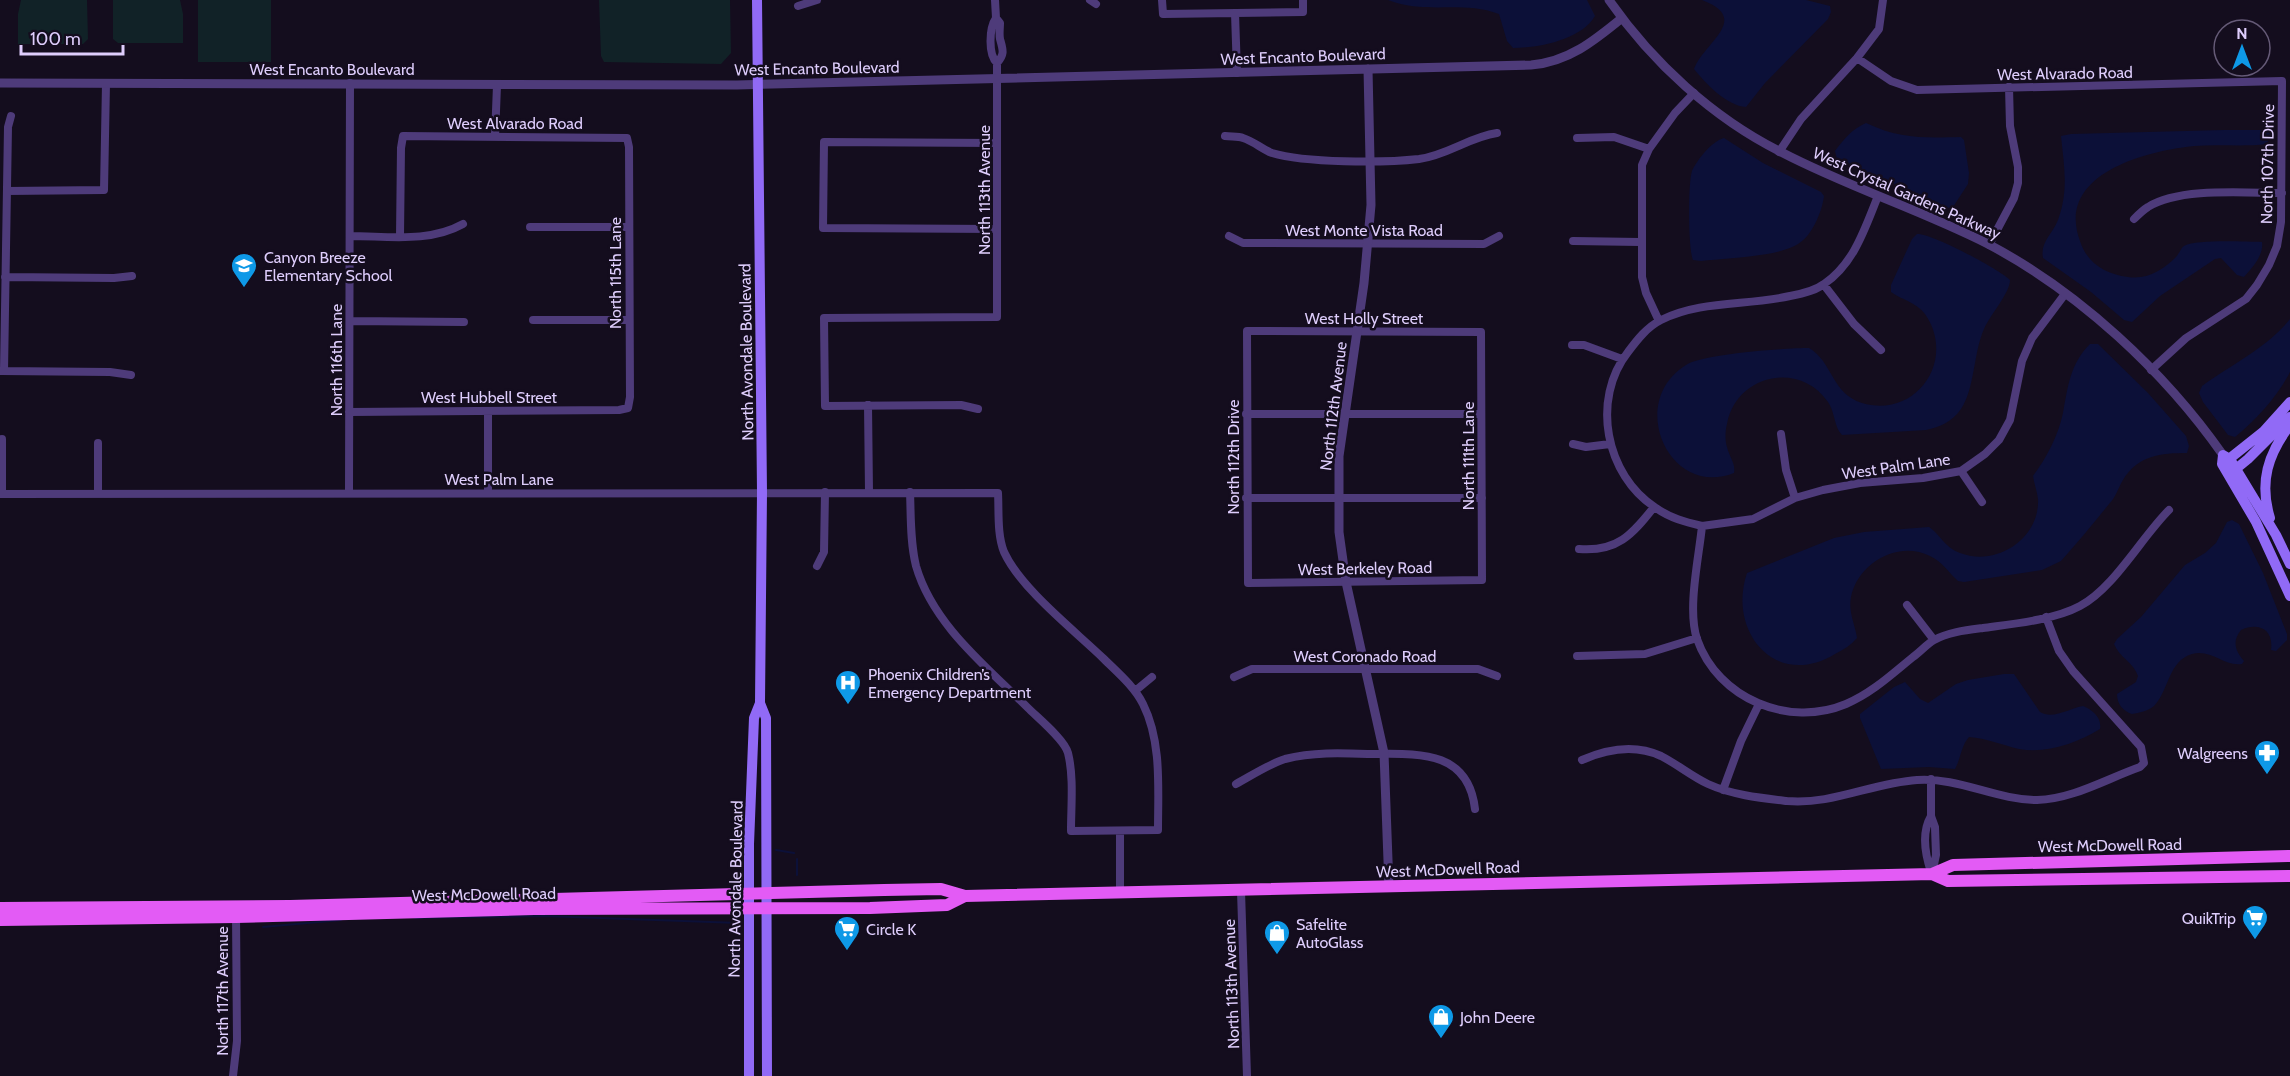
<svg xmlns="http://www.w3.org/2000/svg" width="2290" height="1076" viewBox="0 0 2290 1076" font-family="Cabin,sans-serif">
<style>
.green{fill:#112227}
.water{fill:#0c1038}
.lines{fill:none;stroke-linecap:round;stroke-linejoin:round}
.stream{stroke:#0c1038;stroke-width:2}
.minor{stroke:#4e3b7a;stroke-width:8}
.tertiary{stroke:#4e3b7a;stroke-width:9}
.secondary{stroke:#916af6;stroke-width:10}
.primary{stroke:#e35bf5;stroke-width:12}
.labels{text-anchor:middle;stroke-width:5;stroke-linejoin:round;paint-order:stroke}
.street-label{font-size:16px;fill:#decdfc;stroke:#140d1e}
.poi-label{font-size:16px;fill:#decdfc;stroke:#140d1e;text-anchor:start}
</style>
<rect width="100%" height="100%" fill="#140d1e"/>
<!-- green -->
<path class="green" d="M 21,0 L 87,0 L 88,39 L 83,44 L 18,44 L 18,14 Z
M 113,0 L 180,0 L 183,14 L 183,43 L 118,43 L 113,39 Z
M 198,0 L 271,0 L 271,62 L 198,62 Z
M 599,0 L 730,0 L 731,53 L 721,64 L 604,62 L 601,56 Z"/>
<!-- water -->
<path class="water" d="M 1388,0 L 1587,0 L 1595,16 C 1581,40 1538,48 1513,48 L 1507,41 L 1499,14 C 1460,0 1427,15 1388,0 Z
M 1702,0 L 1806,0 L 1830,6 L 1831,12 L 1828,19 L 1765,83 L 1746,107 C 1727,106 1705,83 1694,69 C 1704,42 1752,19 1702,0 Z
M 1866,123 C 1900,139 1924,138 1961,137 L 1964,140 L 1969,173 L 1968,184 L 1953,207 L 1949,208 L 1837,159 L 1835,151 C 1844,139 1852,129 1866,123 Z
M 2224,130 L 2262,130 L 2271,133 L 2267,144 C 2243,147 2219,144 2194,146 C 2146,151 2055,174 2080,241 C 2087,263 2105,274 2128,277 C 2147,280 2163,270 2176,257 C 2179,254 2181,248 2184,246 C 2197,239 2246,242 2262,242 C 2264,255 2252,268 2244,277 L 2237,275 L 2221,258 L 2215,259 L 2160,296 L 2132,322 L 2124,320 L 2091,292 L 2043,258 C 2040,242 2052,235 2058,220 C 2069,190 2064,166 2061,136 L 2071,134 Z
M 1724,138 L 1763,163 L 1821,192 L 1824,196 C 1822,212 1812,236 1798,244 C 1778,257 1726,258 1701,261 L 1693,260 C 1688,249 1688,182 1692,171 C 1697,160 1712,141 1724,138 Z
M 1917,234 C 1931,233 1999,269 2010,280 C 2010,293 1990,315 1984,329 C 1973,354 1975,388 1961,409 C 1952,422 1940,427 1926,430 L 1842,435 C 1834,427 1835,412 1828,402 C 1799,360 1736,375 1727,424 C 1725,431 1725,441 1727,447 C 1729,456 1736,464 1734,473 C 1669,499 1626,402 1686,365 C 1702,354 1786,348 1809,348 C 1833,362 1831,393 1862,403 C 1916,419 1957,360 1925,314 C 1916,302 1902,300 1891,292 L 1891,285 L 1912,239 Z
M 2290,319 L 2290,372 C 2277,397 2257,419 2235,437 L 2228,435 L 2203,402 L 2199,393 L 2202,386 C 2232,364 2267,348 2290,319 Z
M 2090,344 L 2098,344 L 2148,393 L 2186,436 L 2189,446 L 2187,453 C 2161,453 2138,455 2123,480 C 2118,488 2116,497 2109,504 C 2093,524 2077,543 2061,561 L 2042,570 L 1964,582 L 1958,581 C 1948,572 1943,562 1930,556 C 1898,540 1858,563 1851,597 C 1848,612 1855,624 1857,638 C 1851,645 1843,650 1835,654 C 1776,690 1727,632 1747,573 L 1834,538 L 1864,532 L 1929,527 C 1940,534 1944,547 1960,553 C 1996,567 2040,539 2038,499 C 2037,491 2034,483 2033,476 C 2047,457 2058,436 2063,413 C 2068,386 2070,364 2090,344 Z
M 2232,520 L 2239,524 L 2263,573 L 2287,634 L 2287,640 L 2276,651 L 2271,650 C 2274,629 2258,622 2241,630 C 2232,641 2235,651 2244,661 L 2242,664 C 2224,667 2212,649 2192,654 C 2168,661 2169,691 2154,706 C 2148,711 2139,713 2132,714 C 2123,711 2117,704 2117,694 L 2136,682 L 2138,676 C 2134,663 2119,657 2114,644 L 2117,639 L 2141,617 L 2185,565 L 2205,553 L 2216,543 L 2227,522 Z
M 2004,674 L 2014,674 L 2040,712 C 2053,720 2070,708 2083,706 C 2093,710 2102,718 2100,729 C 2077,743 2047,754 2019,749 C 2002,745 1986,738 1969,737 C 1961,746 1961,758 1955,769 L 1929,767 L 1881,769 L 1860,718 L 1860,714 L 1894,687 L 1905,682 L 1920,699 L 1928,703 L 1956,684 L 1968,680 Z"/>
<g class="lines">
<!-- stream -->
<path class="stream" d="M 776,850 L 794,853
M 797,859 L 797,875
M 415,918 L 544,916 L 739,923
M 263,927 L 341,920"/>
<!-- minor -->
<path class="minor" d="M 995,0 L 996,18
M 1090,0 L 1096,4
M 1162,0 L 1163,14 L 1303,12 L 1303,0
M 798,6 L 817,0
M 1235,13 L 1237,73
M 996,18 L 1000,23 C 1000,28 999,34 1000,39 C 1003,50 1005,54 997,63 C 988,55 989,28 996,18 Z
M 1857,58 L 1891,81 L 1917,90 L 2282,81 L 2281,222 L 2277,246 L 2269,265 L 2257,285 L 2246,299 L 2186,338 L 2151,370
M 1225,136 C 1231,137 1238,136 1243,138 C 1253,141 1262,149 1272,153 C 1305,163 1383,163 1419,159 C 1448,155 1469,137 1497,133
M 495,137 L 497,85
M 1577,138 L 1614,137 L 1649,149
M 1779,152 L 1801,119 L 1857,58 L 1879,29 L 1883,0
M 7,191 L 104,190 L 106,83
M 1878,196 C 1865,228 1854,264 1824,284 C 1815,291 1801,294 1790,296 C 1747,306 1701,300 1661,320 C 1647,327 1637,340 1628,352 C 1591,399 1605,475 1656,508 C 1670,518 1685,522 1702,526 C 1699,557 1687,609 1697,639 C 1718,699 1789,728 1846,704 C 1872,693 1892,674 1913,657 C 1920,652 1927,644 1934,640 C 1948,632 1967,630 1983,628 C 2012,624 2054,620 2080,606 C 2114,588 2141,538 2169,510
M 2134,219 C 2138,215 2143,210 2148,207 C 2179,187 2246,193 2282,193
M 530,227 L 629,227
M 997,229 L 823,228 L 824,142 L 997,143
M 350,236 C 388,236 429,243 463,224
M 1229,236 L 1243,243 L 1484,244 L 1499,236
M 1573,241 L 1640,242
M 1989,245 L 2014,198 L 2018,183 L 2018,167 L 2010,126 L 2009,87
M 5,277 L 114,278 L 132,276
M 1824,285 L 1854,324 L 1881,350
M 533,320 L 629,320
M 350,321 L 464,322
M 1659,321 L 1646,293 L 1642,277 L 1642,165 L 1649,149 L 1675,113 L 1694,93
M 1247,331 L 1481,332 L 1482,580 L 1248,583 Z
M 1572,345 L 1584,345 L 1622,359
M 1,371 L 110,372 L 131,375
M 4,371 L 8,127 L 11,116
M 868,405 L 869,492
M 978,409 L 961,405 L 825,406 L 824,318 L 997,317 L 997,63
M 488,411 L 488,492
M 349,412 L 619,410 L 628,408 L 630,397 L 629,147 L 627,138 L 403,136 L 401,148 L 400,236
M 1246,414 L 1481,414
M 1781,434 L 1786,470 L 1795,498
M 2,439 L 2,494
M 98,443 L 98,492
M 1573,444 L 1586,447 L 1610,444
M 1961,471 L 1982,502
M 349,493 L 350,83
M 0,494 L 998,493 C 999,511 997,535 1004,552 C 1021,589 1074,630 1104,659 C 1117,672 1134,686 1143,704 C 1162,742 1158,789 1158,830 L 1071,831 C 1071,806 1074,777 1068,753 C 1065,740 1038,718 1028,708 C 987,667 933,625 916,566 C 910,542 911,516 910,492
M 1246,498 L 1482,498
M 1702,526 L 1753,519 L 1795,498 L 1823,490 L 1860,483 L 1923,478 L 1961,471 L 1985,454 L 1999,440 L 2010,420 L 2022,361 L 2032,338 L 2065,294
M 1579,549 C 1617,552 1632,535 1654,507
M 817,566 L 824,552 L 825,492
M 1907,605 L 1934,640
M 1577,656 L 1645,654 L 1697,638
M 1234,677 L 1252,669 L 1478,669 L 1497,676
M 1135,691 L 1152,677
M 1582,760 C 1607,749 1635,744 1661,756 C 1677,764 1691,776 1708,784 C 1732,795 1761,798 1787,801 C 1832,805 1872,783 1917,780 C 1959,777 1996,800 2037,800 C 2073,799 2106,779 2140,767 L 2144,763 L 2141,747 L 2073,671 L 2059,651 L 2046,617
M 1931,779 L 1931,816 L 1935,827 L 1936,855 L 1932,874
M 1236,784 C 1251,776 1269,764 1285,759 C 1313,752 1340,753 1368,754 C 1415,754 1468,748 1475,809
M 1723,790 L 1741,741 L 1759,704
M 1931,816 C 1921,833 1925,854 1931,872
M 1120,831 L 1120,893
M 1241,891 L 1247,1076
M 233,1076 L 237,1041 L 236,914"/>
<!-- tertiary -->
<path class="tertiary" d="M 1609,0 C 1652,62 1713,118 1781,152 C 1848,187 1921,210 1988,244 C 2079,292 2164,371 2223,455
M 1368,69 L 1371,205 L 1364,283 L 1339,456 L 1339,532 L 1346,582 L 1384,753 L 1389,887
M 0,83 L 737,85 L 1531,65 C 1568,62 1594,41 1622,18"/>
<!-- secondary -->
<path class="secondary" d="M 757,0 L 762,492 L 760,703 L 766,718 L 767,1076
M 2224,463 L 2263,432 L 2290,402
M 2231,473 L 2248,459 L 2290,417
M 2270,518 C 2259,482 2268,454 2290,425
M 2290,564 L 2276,535 L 2230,459 L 2223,455 L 2222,464 L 2256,522 L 2290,596
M 749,1076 L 749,844 L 754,718 L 760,703"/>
<!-- primary -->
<path class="primary" d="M 1932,874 L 1948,881 L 2290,876
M 0,908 L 290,906 L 884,890 L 941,889 L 965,896 L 1932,874 L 1953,865 L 2290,856
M 0,920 L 236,917 L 534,909 L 870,908 L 947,905 L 965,896"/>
</g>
<!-- icons -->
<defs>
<symbol id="school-pin" viewBox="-11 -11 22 30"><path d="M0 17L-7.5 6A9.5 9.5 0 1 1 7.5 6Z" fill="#0e99e7" stroke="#140d1e"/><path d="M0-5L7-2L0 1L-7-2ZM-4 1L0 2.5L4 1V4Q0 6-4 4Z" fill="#fff"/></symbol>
<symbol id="hospital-pin" viewBox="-11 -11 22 30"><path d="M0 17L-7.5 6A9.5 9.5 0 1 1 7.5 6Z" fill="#0e99e7" stroke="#140d1e"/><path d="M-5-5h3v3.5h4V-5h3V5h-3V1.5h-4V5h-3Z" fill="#fff"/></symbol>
<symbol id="pharmacy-pin" viewBox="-11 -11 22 30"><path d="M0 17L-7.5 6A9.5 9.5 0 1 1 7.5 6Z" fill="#0e99e7" stroke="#140d1e"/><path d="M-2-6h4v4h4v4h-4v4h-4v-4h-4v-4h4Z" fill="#fff"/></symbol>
<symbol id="supermarket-pin" viewBox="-11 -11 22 30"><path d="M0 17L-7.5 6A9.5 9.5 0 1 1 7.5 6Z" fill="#0e99e7" stroke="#140d1e"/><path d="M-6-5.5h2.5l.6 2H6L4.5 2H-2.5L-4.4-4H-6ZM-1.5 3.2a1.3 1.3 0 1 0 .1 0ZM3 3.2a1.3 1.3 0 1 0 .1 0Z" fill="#fff"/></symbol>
<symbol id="shop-pin" viewBox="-11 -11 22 30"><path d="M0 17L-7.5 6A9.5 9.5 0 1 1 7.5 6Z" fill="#0e99e7" stroke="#140d1e"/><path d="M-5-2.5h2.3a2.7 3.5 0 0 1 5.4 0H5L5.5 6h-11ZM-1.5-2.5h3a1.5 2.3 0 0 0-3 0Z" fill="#fff"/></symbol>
</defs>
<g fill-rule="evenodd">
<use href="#school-pin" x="229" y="251" width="30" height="40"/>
<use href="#hospital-pin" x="833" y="668" width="30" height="40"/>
<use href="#pharmacy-pin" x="2252" y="738" width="30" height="40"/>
<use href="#supermarket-pin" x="2240" y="903" width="30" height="40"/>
<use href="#supermarket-pin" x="832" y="914" width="30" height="40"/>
<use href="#shop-pin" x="1262" y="918" width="30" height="40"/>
<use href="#shop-pin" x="1426" y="1002" width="30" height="40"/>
</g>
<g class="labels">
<!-- street labels -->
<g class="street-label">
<text transform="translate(1303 56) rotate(-2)" y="6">West Encanto Boulevard</text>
<text transform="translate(817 68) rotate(-1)" y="6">West Encanto Boulevard</text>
<text x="332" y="75">West Encanto Boulevard</text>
<text transform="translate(2065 73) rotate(-1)" y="6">West Alvarado Road</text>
<text x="515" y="129">West Alvarado Road</text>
<text transform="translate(2267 164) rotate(-89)" y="6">North 107th Drive</text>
<text transform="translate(984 190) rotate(-90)" y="6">North 113th Avenue</text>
<text transform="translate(1907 193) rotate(24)" y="6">West Crystal Gardens Parkway</text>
<text x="1364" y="236">West Monte Vista Road</text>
<text transform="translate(615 273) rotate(-90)" y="6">North 115th Lane</text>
<text x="1364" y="324">West Holly Street</text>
<text transform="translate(746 352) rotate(-91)" y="6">North Avondale Boulevard</text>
<text transform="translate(336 360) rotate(-90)" y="6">North 116th Lane</text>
<text x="489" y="403">West Hubbell Street</text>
<text transform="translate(1333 406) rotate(-83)" y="6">North 112th Avenue</text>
<text transform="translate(1468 456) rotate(-90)" y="6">North 111th Lane</text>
<text transform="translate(1233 457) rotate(-90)" y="6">North 112th Drive</text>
<text transform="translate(1896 466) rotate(-8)" y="6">West Palm Lane</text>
<text x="499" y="485">West Palm Lane</text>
<text transform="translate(1365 568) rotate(-1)" y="6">West Berkeley Road</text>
<text x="1365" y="662">West Coronado Road</text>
<text transform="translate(2110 845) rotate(-1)" y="6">West McDowell Road</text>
<text transform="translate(1448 869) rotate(-2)" y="6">West McDowell Road</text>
<text transform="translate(735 889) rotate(-89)" y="6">North Avondale Boulevard</text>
<text transform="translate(484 894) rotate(-1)" y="6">West McDowell Road</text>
<text transform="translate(1231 984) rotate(-92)" y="6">North 113th Avenue</text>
<text transform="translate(222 991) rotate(-90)" y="6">North 117th Avenue</text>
</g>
<!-- poi labels -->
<g class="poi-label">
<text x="264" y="263">Canyon Breeze<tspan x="264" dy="18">Elementary School</tspan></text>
<text x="868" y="680">Phoenix Children’s<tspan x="868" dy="18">Emergency Department</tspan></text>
<text x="2248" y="759" text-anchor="end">Walgreens</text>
<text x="2236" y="924" text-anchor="end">QuikTrip</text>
<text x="1296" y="930">Safelite<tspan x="1296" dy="18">AutoGlass</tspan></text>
<text x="866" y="935">Circle K</text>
<text x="1460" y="1023">John Deere</text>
</g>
</g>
<!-- north arrow -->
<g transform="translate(2242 48)"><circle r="28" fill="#140d1e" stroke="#655a77" stroke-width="1.5"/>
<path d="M0-4.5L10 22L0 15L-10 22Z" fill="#0e99e7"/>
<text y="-9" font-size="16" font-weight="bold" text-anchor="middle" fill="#decdfc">N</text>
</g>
<!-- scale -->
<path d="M21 45v9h102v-9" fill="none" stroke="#decdfc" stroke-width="3"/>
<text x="30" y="45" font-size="18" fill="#decdfc" stroke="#140d1e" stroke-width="4.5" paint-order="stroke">100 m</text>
</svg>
